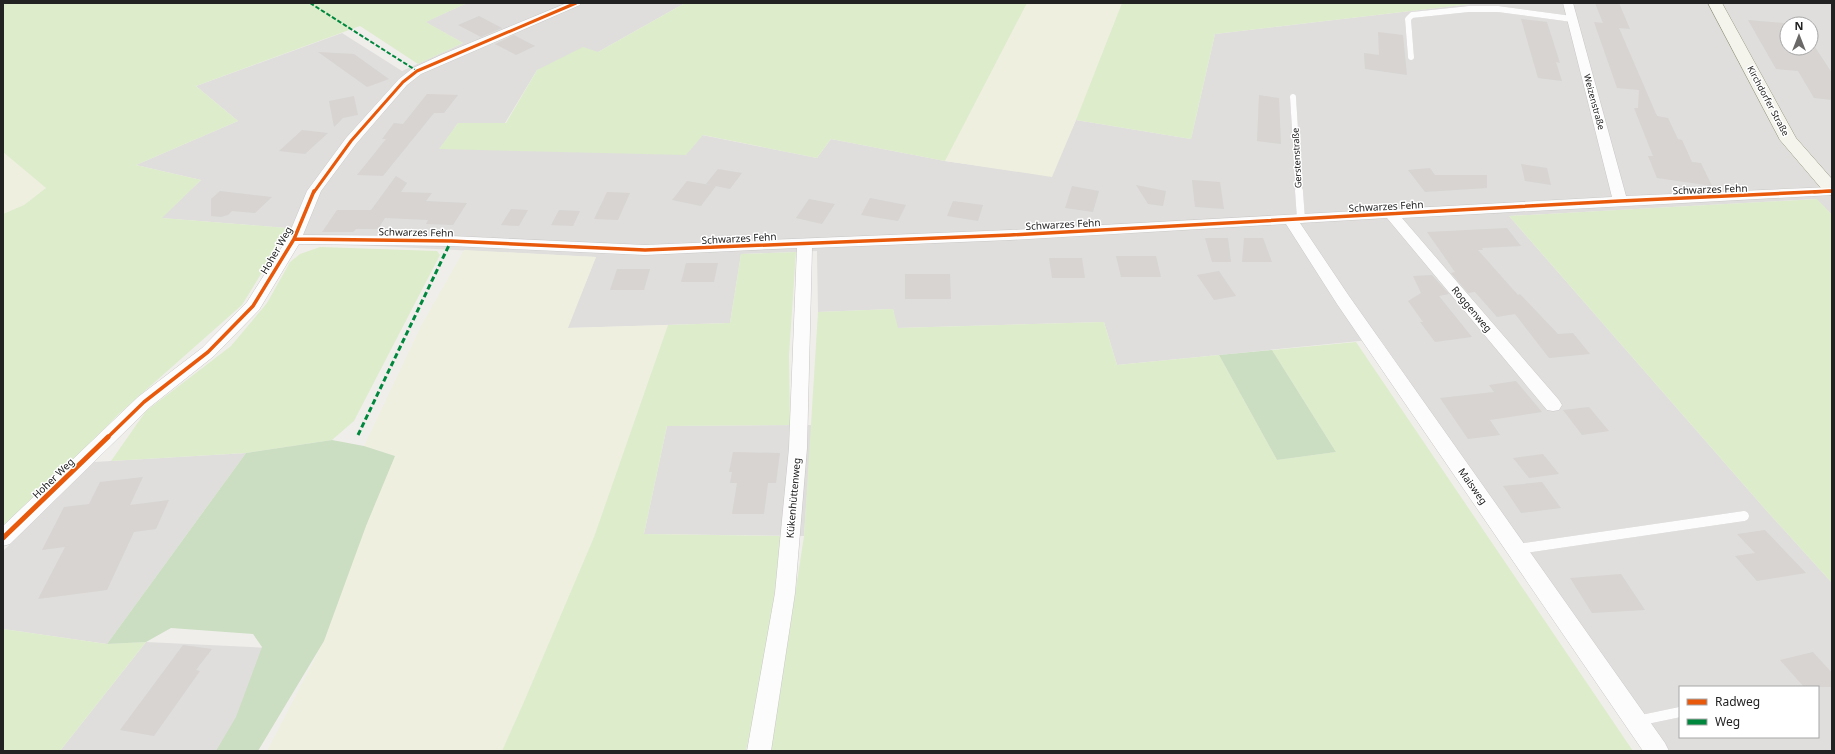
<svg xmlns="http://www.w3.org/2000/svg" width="1835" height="754" viewBox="0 0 1835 754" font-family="'Noto Sans',sans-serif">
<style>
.residential{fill:#dfdedc;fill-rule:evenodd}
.farmland{fill:#efefdf}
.grass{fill:#ddeccb}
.forest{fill:#cbdec1}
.building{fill:#d7d4d2}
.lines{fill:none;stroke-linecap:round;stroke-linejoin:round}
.lane-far2-casing{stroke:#c9c8c7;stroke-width:6}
.lane-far1-casing{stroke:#c9c8c7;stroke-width:8}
.lane-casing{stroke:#c9c8c7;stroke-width:10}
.street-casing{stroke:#c9c8c7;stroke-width:1}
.secondary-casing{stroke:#999a82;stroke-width:1}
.lane-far2{stroke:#fdfcfc;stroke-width:6}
.lane-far1{stroke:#fdfcfc;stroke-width:8}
.lane{stroke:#fdfcfc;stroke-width:10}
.street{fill:#fdfcfc;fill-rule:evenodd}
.secondary{fill:#f4f4ed;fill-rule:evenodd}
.quiet-far1{stroke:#00873e;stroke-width:2;stroke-dasharray:4.5 2;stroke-linecap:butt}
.quiet{stroke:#00873e;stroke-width:3;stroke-dasharray:5.5 3;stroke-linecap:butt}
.cycleway-far2-casing{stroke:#fff;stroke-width:5}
.cycleway-far1-casing{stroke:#fff;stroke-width:6}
.cycleway-casing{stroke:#fff;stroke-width:8}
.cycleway-far2{stroke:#e8590c;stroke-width:3}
.cycleway-far1{stroke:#e8590c;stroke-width:3.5}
.cycleway{stroke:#e8590c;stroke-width:5}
.labels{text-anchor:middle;stroke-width:3;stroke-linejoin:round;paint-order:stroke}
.far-street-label{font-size:9px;fill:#222;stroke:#fff}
.street-label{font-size:10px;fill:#222;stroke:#fff}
</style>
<rect width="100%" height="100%" fill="#f0eeeb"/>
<!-- residential -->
<path class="residential" d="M 467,3 L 685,3 L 598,52 L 537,70 L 505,123 L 458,123 L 440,149 L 702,135 L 817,158 L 831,139 L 945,161 L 1051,176 L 1076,120 L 1191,139 L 1215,34 L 1479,3 L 1832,3 L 1832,215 L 1816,199 L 1509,216 L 1765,509 L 1832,583 L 1832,751 L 1667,751 L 1380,339 L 1117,365 L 1104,322 L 897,328 L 893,309 L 818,312 L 817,251 L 741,254 L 730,323 L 567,328 L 596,257 L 278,241 L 287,228 L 161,218 L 201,180 L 136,165 L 238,121 L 196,86 L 342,33 L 402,71 L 463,43 L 425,22 ZM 1787,24 L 1811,24 L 1811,48 L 1787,48 ZM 1680,687 L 1818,687 L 1818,737 L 1680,737 Z
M 812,425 L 804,536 L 644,534 L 667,426 Z
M 246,453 L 107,644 L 3,629 L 3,551 L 94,462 Z
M 146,642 L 292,649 L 233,751 L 60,751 Z"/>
<!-- farmland -->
<path class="farmland" d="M 1027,3 L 1122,3 L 1076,120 L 1052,177 L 945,161 Z
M 3,152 L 46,188 L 24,205 L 3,214 Z
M 464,250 L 596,257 L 568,328 L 668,325 L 594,537 L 523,704 L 502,751 L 267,751 L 324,641 L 366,526 L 395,456 L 364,446 L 421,326 Z"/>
<!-- grass -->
<path class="grass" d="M 3,3 L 467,3 L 426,22 L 463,43 L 418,64 L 360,26 L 196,86 L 238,121 L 136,165 L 201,180 L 162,218 L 287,228 L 278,241 L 272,256 L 242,305 L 121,412 L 3,529 L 3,214 L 24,205 L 46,188 L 3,152 Z
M 685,3 L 1027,3 L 945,161 L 831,139 L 817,158 L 703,135 L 686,155 L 439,149 L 458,123 L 506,123 L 537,70 L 583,47 L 598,52 Z
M 1122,3 L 1479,3 L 1215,34 L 1191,139 L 1076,120 Z
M 1817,199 L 1832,215 L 1832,583 L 1765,509 L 1509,216 Z
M 320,247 L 437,251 L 440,255 L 354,421 L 332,440 L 246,453 L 111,461 L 146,411 L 231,346 L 267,303 L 290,262 L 300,254 Z
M 796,252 L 789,355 L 790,425 L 667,426 L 644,534 L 781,536 L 770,638 L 746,751 L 502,751 L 523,704 L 594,537 L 668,325 L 730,323 L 741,254 Z
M 893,309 L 898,328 L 1104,322 L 1117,365 L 1219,355 L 1277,460 L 1336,452 L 1272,350 L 1356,342 L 1633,751 L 771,751 L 804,536 L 818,312 Z
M 3,629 L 107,644 L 146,642 L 60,751 L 3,751 Z"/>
<!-- forest -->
<path class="forest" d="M 1272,350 L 1336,452 L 1277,460 L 1219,355 Z
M 332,440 L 364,446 L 395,456 L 366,526 L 324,641 L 258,751 L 216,751 L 236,717 L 262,647 L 253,634 L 171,628 L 146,642 L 107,644 L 246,453 Z"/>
<!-- building -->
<path class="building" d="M 1595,3 L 1619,3 L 1630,29 L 1619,28 L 1657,116 L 1668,118 L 1678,139 L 1682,140 L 1692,162 L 1701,163 L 1712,186 L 1657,178 L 1648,156 L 1653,156 L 1634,108 L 1638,108 L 1639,90 L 1617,88 L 1594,22 L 1603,23 Z
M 479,16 L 502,28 L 481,37 L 458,25 Z
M 1521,19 L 1547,22 L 1560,63 L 1556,62 L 1562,81 L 1538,78 Z
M 1748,20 L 1794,24 L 1787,24 L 1787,48 L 1811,48 L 1811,41 L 1832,73 L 1832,100 L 1814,98 L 1798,71 L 1776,69 Z
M 1378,32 L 1403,35 L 1407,75 L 1365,69 L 1364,53 L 1379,55 Z
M 514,35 L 535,46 L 516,55 L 495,44 Z
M 318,52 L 354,54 L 389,79 L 367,87 Z
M 427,94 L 458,95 L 444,113 L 434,113 L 383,176 L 357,175 L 386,139 L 382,139 L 394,123 L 403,124 Z
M 1259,95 L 1279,98 L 1281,144 L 1257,141 Z
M 354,96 L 358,115 L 343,118 L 334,127 L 329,101 Z
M 302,130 L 328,133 L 305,154 L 279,151 Z
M 1521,164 L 1547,168 L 1551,185 L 1525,181 Z
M 1430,168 L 1435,175 L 1487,175 L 1487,188 L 1425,192 L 1408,170 Z
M 718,169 L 742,173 L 730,189 L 706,184 Z
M 396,176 L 407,183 L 401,192 L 432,193 L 426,201 L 467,203 L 453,225 L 426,224 L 428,220 L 385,218 L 378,229 L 356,229 L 353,232 L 322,232 L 337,210 L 371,210 Z
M 1192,180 L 1220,182 L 1224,209 L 1195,207 Z
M 687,181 L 716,186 L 701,206 L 672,200 Z
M 1136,185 L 1166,191 L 1163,206 L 1148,204 Z
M 1072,186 L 1099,191 L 1093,212 L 1065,208 Z
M 220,191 L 272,197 L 255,213 L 232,211 L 228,215 L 221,217 L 211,216 L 211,199 Z
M 607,192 L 630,193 L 618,220 L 594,219 Z
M 870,198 L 906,205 L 898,221 L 861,215 Z
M 809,199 L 835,204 L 822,224 L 796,218 Z
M 953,201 L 983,205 L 978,221 L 947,216 Z
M 511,209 L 528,210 L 519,226 L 501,225 Z
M 559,210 L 580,211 L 573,226 L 551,225 Z
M 1507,228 L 1521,246 L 1482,248 L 1483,250 L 1478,250 L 1518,295 L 1520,294 L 1558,334 L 1573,333 L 1590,354 L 1549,358 L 1515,314 L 1497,317 L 1475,292 L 1468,293 L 1451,273 L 1455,272 L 1427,232 Z
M 1205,238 L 1228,238 L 1231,262 L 1212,262 Z
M 1244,238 L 1263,238 L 1272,262 L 1242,262 Z
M 1116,256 L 1156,256 L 1161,277 L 1121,277 Z
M 1049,258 L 1082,258 L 1085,278 L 1052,278 Z
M 686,263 L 718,263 L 714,282 L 681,282 Z
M 617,269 L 650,269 L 644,290 L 610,290 Z
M 1219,271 L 1236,296 L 1214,300 L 1197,275 Z
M 905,274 L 950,274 L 951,299 L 905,299 Z
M 1432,275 L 1449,294 L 1439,296 L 1472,337 L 1435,342 L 1420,322 L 1423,322 L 1408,301 L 1421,293 L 1413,276 Z
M 1516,381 L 1542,412 L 1490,420 L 1500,435 L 1468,439 L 1440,398 L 1494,392 L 1489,385 Z
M 1589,407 L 1609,431 L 1582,435 L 1563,410 Z
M 733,452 L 780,453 L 776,483 L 768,483 L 764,514 L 732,514 L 737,483 L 730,483 L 732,472 L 729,472 Z
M 1543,454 L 1559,474 L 1529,478 L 1513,458 Z
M 143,477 L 130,505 L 169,500 L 156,529 L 134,532 L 107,590 L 38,599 L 65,547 L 42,550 L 64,507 L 89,504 L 100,482 Z
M 1542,482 L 1561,508 L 1521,513 L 1503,486 Z
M 1765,530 L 1806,573 L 1757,581 L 1735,556 L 1755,553 L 1737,534 Z
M 1621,574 L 1645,610 L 1592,613 L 1570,578 Z
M 183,645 L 212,649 L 196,670 L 200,671 L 154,736 L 120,730 Z
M 1813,652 L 1832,673 L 1832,687 L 1804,687 L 1780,660 Z"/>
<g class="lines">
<defs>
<path id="lane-far2" d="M 1411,57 L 1408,19 L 1412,15 L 1469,9 L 1498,9 L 1572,19
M 1293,97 L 1299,192"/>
<path id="lane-far1" d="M 1299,191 L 1301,219"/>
<path id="lane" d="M 1518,549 L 1744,516
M 1637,721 L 1680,712"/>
<path id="street" d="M 567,3 L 581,3 L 580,5 L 421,74 L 407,85 L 356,144 L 321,191 L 303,235 L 451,236 L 645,245 L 1010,230 L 1612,197 L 1563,3 L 1573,3 L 1626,196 L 1832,187 L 1832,195 L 1402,218 L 1559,400 L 1562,405 L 1559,410 L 1553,411 L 1547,410 L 1387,218 L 1300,223 L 1349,296 L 1665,743 L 1669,751 L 1643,751 L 1337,304 L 1286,224 L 1010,240 L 812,248 L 807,448 L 795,593 L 771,751 L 747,751 L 775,593 L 789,448 L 797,248 L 645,255 L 451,246 L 299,244 L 259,310 L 214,356 L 150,407 L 10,544 L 3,546 L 3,526 L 138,397 L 202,348 L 247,302 L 287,239 L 307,191 L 346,138 L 399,79 L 413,68 L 441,55 Z"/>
<path id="secondary" d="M 1708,3 L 1722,3 L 1796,138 L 1832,179 L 1832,195 L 1826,194 L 1780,140 Z"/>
</defs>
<!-- lane-far2 casing -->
<use href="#lane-far2" class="lane-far2-casing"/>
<!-- lane-far1 casing -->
<use href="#lane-far1" class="lane-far1-casing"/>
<!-- lane casing -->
<use href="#lane" class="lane-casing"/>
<!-- street casing -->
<use href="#street" class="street-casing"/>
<!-- secondary casing -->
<use href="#secondary" class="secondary-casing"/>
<!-- lane-far2 -->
<use href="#lane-far2" class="lane-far2"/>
<!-- lane-far1 -->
<use href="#lane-far1" class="lane-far1"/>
<!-- lane -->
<use href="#lane" class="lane"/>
<!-- street -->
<use href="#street" class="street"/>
<!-- secondary -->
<use href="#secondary" class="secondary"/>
<!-- quiet-far1 -->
<path class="quiet-far1" d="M 310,3 L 417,71"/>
<!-- quiet -->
<path class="quiet" d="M 358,435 L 451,241"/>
<defs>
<path id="cycleway-far2" d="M 314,192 L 351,141 L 403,82 L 417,71 L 576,3
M 1814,192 L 1832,191"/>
<path id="cycleway-far1" d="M 294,239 L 451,241 L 645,250 L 1010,235 L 1620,201 L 1832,191
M 107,438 L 144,402 L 208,352 L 253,306 L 294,239 L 314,191"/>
<path id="cycleway" d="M 3,538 L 108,437"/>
</defs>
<!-- cycleway-far2 casing -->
<use href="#cycleway-far2" class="cycleway-far2-casing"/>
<!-- cycleway-far1 casing -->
<use href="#cycleway-far1" class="cycleway-far1-casing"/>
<!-- cycleway casing -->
<use href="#cycleway" class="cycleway-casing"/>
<!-- cycleway-far2 -->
<use href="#cycleway-far2" class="cycleway-far2"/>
<!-- cycleway-far1 -->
<use href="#cycleway-far1" class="cycleway-far1"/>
<!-- cycleway -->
<use href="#cycleway" class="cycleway"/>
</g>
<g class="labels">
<!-- far-street labels -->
<g class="far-street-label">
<text transform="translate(1768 101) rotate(62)" y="3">Kirchdorfer Straße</text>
<text transform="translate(1594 102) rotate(75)" y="3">Weizenstraße</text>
<text transform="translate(1297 158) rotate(-93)" y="3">Gerstenstraße</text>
</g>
<!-- street labels -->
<g class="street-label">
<text transform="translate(1710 189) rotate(-2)" y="4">Schwarzes Fehn</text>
<text transform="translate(1386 206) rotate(-3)" y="4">Schwarzes Fehn</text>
<text transform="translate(1063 224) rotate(-3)" y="4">Schwarzes Fehn</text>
<text transform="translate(416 232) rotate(1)" y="4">Schwarzes Fehn</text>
<text transform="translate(739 238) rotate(-3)" y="4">Schwarzes Fehn</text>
<text transform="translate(276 250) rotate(-60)" y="4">Hoher Weg</text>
<text transform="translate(1472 309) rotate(50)" y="4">Roggenweg</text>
<text transform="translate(53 478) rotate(-44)" y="4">Hoher Weg</text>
<text transform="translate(1473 486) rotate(55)" y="4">Maisweg</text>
<text transform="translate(793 498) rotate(-85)" y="4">Kükenhüttenweg</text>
</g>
</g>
<!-- border -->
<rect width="1835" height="754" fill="none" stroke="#222222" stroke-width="8"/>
<!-- legend -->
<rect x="1679" y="686" width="140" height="52" fill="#ffffff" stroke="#a7a7a7"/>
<rect x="1687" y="699" width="20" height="6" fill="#e8590c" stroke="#a7a7a7"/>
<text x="1715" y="706" font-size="12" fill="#222222">Radweg</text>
<rect x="1687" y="719" width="20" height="6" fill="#00873e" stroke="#a7a7a7"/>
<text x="1715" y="726" font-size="12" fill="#222222">Weg</text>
<!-- north arrow -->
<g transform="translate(1799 36)"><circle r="19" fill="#ffffff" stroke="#a7a7a7"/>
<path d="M0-3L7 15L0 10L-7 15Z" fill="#6a6968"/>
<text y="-6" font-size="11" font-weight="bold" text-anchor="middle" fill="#222222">N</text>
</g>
</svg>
